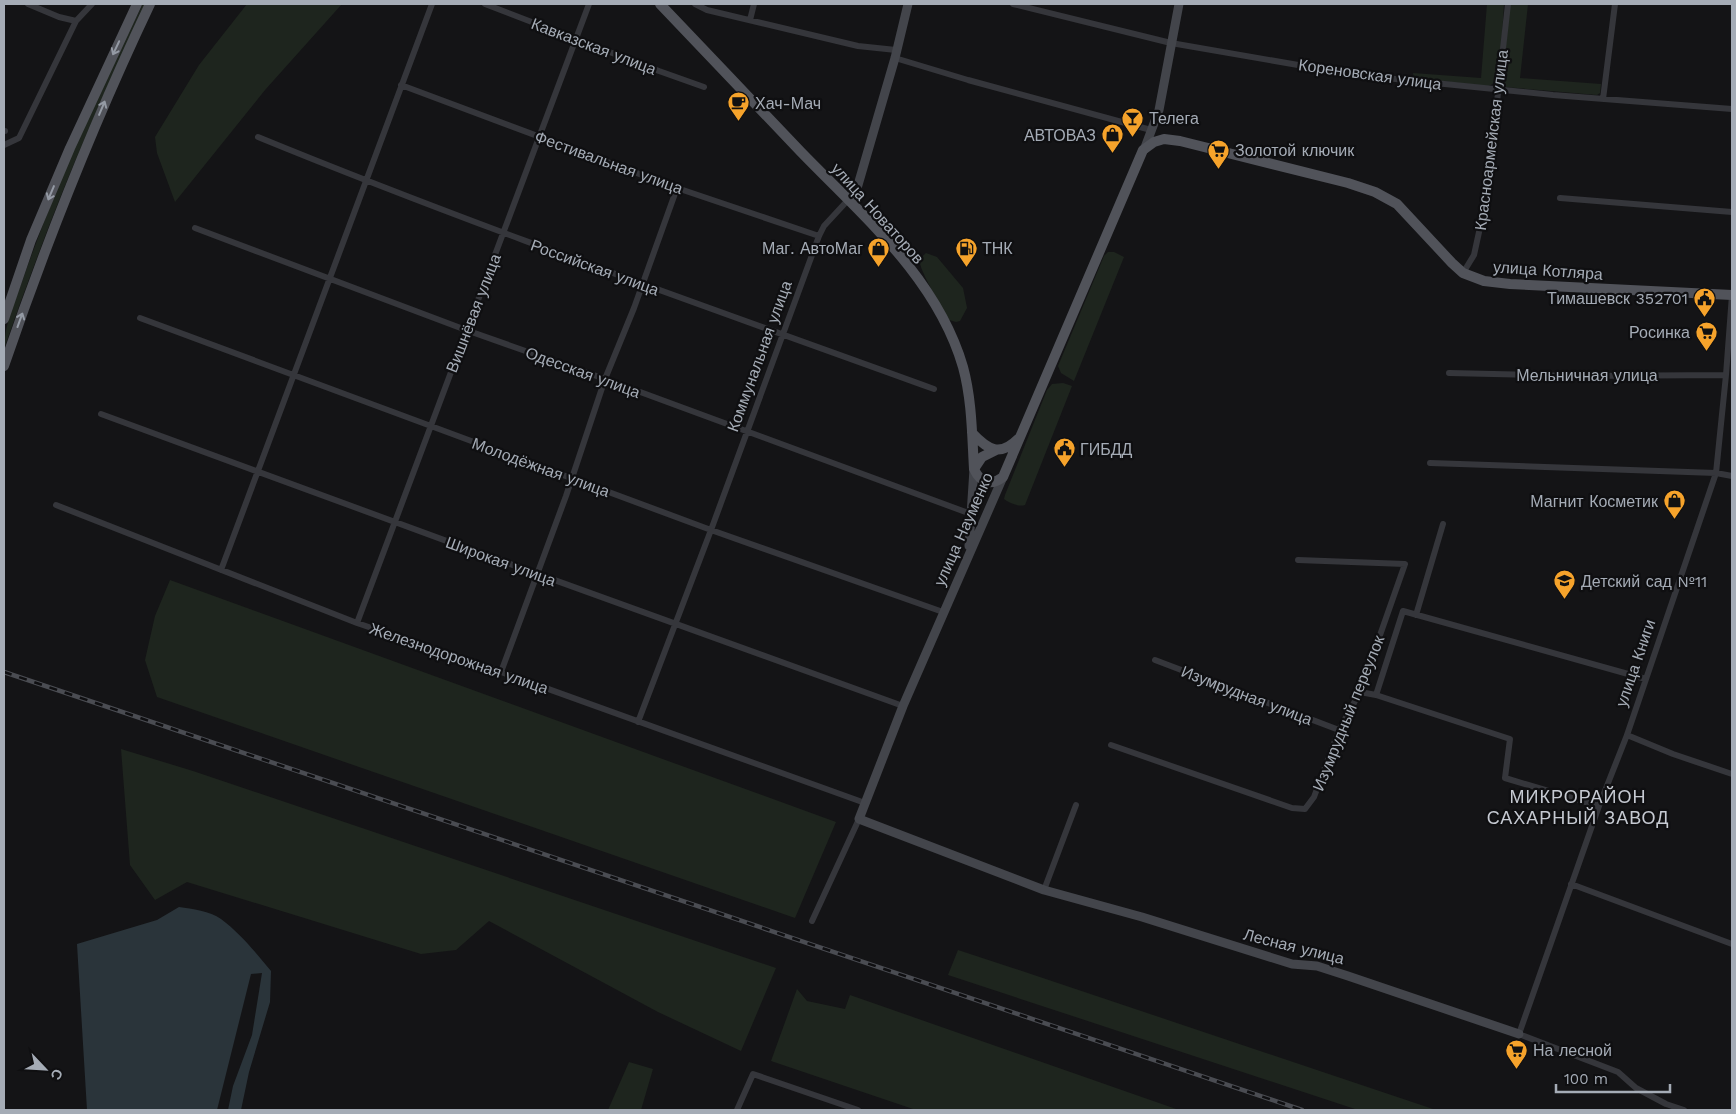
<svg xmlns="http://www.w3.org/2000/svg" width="1736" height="1114" viewBox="0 0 1736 1114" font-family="'Work Sans',sans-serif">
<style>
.green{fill:#1e251e}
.water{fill:#2a343a}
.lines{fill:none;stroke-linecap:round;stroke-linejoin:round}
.street{stroke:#35363b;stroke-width:6}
.secondary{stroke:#43454b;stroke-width:9}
.primary{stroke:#51535a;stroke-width:10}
.rail-casing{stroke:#4a4c52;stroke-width:4.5}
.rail{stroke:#0f0f11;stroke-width:2.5;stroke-dasharray:8;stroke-linecap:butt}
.oneway{stroke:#949aa4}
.labels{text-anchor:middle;stroke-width:4.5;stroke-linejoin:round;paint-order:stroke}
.street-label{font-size:16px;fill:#a5acb6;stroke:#0f0f11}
.poi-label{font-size:16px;fill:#a5acb6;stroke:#0f0f11;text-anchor:start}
.neighbourhood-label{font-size:18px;letter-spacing:1px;fill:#c6cad2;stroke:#0f0f11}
</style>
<rect width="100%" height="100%" fill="#141416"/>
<!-- green -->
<path class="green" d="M 143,4 L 147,4 C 91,115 45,231 4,349 C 4,324 16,299 24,276 C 57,183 98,91 143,4 Z
M 247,4 L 342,4 L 265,90 L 175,202 L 157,153 L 155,137 L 199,65 Z
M 1487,4 L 1504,4 C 1503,17 1501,74 1494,82 C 1492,85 1491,85 1488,86 L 1414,78 L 1413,73 L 1481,78 Z
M 1510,4 L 1528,4 L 1520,78 L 1601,84 L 1600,93 L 1597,95 L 1505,87 L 1502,84 Z
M 1108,252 L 1114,252 L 1124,257 L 1074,381 L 1061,373 L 1058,366 L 1104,256 Z
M 926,253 L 937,257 L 963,288 L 967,308 L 960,321 L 956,322 L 949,320 C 944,312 919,269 920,262 C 920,258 923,256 926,253 Z
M 1063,383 L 1072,386 L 1025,505 C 1018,507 1009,503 1004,499 L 1005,495 L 1047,390 L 1052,384 Z
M 170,580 L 836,822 L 795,918 L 157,697 L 145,660 L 155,616 Z
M 121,749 L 193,771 L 776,968 L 741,1051 L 658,1012 L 489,921 L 456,950 L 421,954 L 187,882 L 155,900 L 130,865 Z
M 958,950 L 1022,971 L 1436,1110 L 1358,1110 L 948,975 Z
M 797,989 L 807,1001 L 845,1009 L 850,995 L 1179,1110 L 916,1110 L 771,1061 Z
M 629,1062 L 653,1069 L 641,1110 L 608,1110 Z"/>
<!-- water -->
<path class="water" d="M 179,907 C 192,909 210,911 221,919 C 240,933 256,953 271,971 L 270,1002 L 249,1072 L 241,1110 L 228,1110 L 233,1086 L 252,1035 L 262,973 L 251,974 L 217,1110 L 87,1110 L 77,944 L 157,920 Z"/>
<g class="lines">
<!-- street -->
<path class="street" d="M 28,4 L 59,17 L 76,21 L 92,4
M 485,4 L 659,71 L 704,87
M 695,4 L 707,10 L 858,46 L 896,50
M 1013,4 L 1171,43 L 1356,75 L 1553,95 L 1732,109
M 750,20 L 754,4
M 895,58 L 968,80 L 1151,130
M 401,85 L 677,188 L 819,236
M 1603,99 L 1615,4
M 4,131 L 5,131
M 258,137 C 480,228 708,307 934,389
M 4,145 L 19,138 L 76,21
M 1560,198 L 1732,212
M 195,228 L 466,330 L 605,379 L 971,514
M 1463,273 L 1474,255 L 1486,200 L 1508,4
M 140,318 L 711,530 L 943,612
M 1449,373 L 1575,376 L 1726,375
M 101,414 C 368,512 635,611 903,706
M 1430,463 L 1716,473 L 1732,476
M 56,505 L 357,623 L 501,672 L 865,803
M 221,570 L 432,4
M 1416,615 L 1443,524
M 357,623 L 589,4
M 1155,660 L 1339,730
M 501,672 L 566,496 L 605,379 L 634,308 L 677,188
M 1360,692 L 1376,695 L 1510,739 L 1505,778 L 1599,806
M 1376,695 L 1403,611 L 1646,679
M 638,722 L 711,530 L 819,236 L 824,226 L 848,200
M 1627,735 L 1673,754 L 1732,774
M 1111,745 L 1292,808 L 1305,809 L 1314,797 L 1339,730 L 1360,692 L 1405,564 L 1298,560
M 1571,884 L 1732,944
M 1044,890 L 1076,805
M 812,921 L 859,819
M 737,1110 L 753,1074 L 858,1110
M 1684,1110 L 1666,1104 L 1636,1088 L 1618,1072 L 1519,1034 L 1599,806 L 1627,735 L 1716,473 L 1726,375 L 1732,295"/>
<!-- secondary -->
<path class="secondary" d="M 1144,150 L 1159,110 L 1179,4
M 848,200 L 858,185 L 895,58 L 908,4
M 1003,477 L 903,706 L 859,819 L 1044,890 L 1142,917 L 1292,964 L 1317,966 L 1348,976 L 1519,1034
M 969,546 L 974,469"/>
<!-- primary -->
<path class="primary" d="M 660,4 C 707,53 754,103 801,152 C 863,216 937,278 963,367 C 972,400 972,435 974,469 C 980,482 990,487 1003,477 L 1143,150 L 1154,142 L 1164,139 L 1180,141 L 1348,183 L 1375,192 L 1397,204 L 1452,263 L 1463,273 L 1484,281 L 1510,284 L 1732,295
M 4,319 L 31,240 L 70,148 L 137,4
M 4,366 C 46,243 94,122 150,4
M 972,433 C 988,450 1000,457 1018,439
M 974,469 L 982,457 L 996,450"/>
<defs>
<path id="rail" d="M 4,672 L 1302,1110"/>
</defs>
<!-- rail casing -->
<use href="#rail" class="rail-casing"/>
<!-- rail -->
<use href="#rail" class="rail"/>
</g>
<!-- one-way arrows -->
<defs><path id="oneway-shaft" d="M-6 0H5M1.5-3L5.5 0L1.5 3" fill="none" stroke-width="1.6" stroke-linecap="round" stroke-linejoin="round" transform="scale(1.25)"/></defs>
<g class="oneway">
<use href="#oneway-shaft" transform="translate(116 48) rotate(115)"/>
<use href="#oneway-shaft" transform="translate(102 108) rotate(-67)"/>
<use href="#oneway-shaft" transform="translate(51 193) rotate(113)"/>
<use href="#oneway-shaft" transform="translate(20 320) rotate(-70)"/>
</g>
<!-- icons -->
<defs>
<symbol id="cafe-pin" viewBox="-11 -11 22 30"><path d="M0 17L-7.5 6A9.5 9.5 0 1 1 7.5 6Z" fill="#f6a32b" stroke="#0f0f11"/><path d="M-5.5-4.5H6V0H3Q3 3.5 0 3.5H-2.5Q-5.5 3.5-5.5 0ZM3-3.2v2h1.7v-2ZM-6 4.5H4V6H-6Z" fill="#111"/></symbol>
<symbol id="bar-pin" viewBox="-11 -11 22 30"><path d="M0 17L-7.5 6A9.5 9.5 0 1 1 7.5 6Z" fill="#f6a32b" stroke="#0f0f11"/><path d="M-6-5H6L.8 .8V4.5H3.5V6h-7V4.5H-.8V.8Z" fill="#111"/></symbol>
<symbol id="shop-pin" viewBox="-11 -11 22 30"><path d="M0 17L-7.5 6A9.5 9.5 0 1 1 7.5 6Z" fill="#f6a32b" stroke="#0f0f11"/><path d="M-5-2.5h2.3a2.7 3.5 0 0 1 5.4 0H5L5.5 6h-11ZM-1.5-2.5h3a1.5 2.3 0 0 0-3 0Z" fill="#111"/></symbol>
<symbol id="supermarket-pin" viewBox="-11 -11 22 30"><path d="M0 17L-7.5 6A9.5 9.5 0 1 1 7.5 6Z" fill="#f6a32b" stroke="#0f0f11"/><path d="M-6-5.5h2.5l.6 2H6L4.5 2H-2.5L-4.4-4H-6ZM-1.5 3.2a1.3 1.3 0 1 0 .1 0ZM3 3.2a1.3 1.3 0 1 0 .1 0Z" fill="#111"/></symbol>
<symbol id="fuel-pin" viewBox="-11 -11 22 30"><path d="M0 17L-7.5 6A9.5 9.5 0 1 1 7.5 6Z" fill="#f6a32b" stroke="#0f0f11"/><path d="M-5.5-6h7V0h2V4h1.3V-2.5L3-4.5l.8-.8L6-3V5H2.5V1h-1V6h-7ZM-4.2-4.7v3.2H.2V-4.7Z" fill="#111"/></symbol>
<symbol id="civic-pin" viewBox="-11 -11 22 30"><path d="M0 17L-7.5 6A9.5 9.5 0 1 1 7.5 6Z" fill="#f6a32b" stroke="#0f0f11"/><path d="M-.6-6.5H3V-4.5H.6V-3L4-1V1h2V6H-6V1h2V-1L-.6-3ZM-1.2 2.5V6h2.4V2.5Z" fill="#111"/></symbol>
<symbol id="school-pin" viewBox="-11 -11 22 30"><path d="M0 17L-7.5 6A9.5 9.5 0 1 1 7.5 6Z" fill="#f6a32b" stroke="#0f0f11"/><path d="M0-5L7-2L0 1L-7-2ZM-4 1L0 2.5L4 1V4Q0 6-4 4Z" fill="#111"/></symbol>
</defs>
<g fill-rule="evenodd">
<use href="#cafe-pin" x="726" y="90" width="25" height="34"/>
<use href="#bar-pin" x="1120" y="106" width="25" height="34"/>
<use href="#shop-pin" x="1100" y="122" width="25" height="34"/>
<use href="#supermarket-pin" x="1206" y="138" width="25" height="34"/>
<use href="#shop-pin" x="866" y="236" width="25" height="34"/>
<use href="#fuel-pin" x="954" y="236" width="25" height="34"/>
<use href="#civic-pin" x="1692" y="286" width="25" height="34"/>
<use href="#supermarket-pin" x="1694" y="320" width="25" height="34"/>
<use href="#civic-pin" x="1052" y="436" width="25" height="34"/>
<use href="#shop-pin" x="1662" y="488" width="25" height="34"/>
<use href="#school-pin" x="1552" y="568" width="25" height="34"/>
<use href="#supermarket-pin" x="1504" y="1038" width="25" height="34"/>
</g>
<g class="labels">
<!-- street labels -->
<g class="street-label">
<text transform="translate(594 46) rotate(21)" y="6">Кавказская улица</text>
<text transform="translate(1370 74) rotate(8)" y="6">Кореновская улица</text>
<text transform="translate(1491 140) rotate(-83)" y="6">Красноармейская улица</text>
<text transform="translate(609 162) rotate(20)" y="6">Фестивальная улица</text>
<text transform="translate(878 213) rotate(48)" y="6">улица Новаторов</text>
<text transform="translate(595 267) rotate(20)" y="6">Российская улица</text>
<text transform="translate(1548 270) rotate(4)" y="6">улица Котляра</text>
<text transform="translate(473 313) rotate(-69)" y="6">Вишнёвая улица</text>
<text transform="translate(759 356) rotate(-70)" y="6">Коммунальная улица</text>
<text transform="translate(583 372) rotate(20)" y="6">Одесская улица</text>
<text x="1587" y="381">Мельничная улица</text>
<text transform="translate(541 467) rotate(20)" y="6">Молодёжная улица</text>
<text transform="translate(963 529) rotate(-66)" y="6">улица Науменко</text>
<text transform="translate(501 561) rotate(20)" y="6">Широкая улица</text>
<text transform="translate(459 658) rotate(19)" y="6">Железнодорожная улица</text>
<text transform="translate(1635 663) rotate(-71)" y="6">улица Книги</text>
<text transform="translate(1247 695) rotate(21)" y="6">Изумрудная улица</text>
<text transform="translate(1348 713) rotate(-68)" y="6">Изумрудный переулок</text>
<text transform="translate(1294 946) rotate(14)" y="6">Лесная улица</text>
</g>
<!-- poi labels -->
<g class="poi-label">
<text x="755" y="109">Хач-Мач</text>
<text x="1149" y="124">Телега</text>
<text x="1096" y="141" text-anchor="end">АВТОВАЗ</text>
<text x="1235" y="156">Золотой ключик</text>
<text x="863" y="254" text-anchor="end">Маг. АвтоМаг</text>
<text x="982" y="254">ТНК</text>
<text x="1688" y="304" text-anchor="end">Тимашевск 352701</text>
<text x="1690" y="338" text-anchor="end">Росинка</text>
<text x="1080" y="455">ГИБДД</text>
<text x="1658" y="507" text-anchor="end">Магнит Косметик</text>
<text x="1581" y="587">Детский сад №11</text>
<text x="1533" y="1056">На лесной</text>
</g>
<!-- neighbourhood labels -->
<g class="neighbourhood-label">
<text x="1578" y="803">МИКРОРАЙОН<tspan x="1578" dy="21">САХАРНЫЙ ЗАВОД</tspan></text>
</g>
</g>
<!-- border -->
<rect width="1736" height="1114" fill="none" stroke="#a5acb6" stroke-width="10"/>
<!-- north arrow -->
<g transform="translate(45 1069) rotate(115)" stroke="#0f0f11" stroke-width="4" paint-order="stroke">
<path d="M0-4L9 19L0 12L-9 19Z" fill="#a5acb6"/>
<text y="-8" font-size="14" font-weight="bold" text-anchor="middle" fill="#a5acb6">С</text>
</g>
<!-- scale -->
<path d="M1556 1084v8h114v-8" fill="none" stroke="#a5acb6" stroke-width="2.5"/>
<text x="1564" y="1084" font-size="15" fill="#a5acb6" stroke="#0f0f11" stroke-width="4" paint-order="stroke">100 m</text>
</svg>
